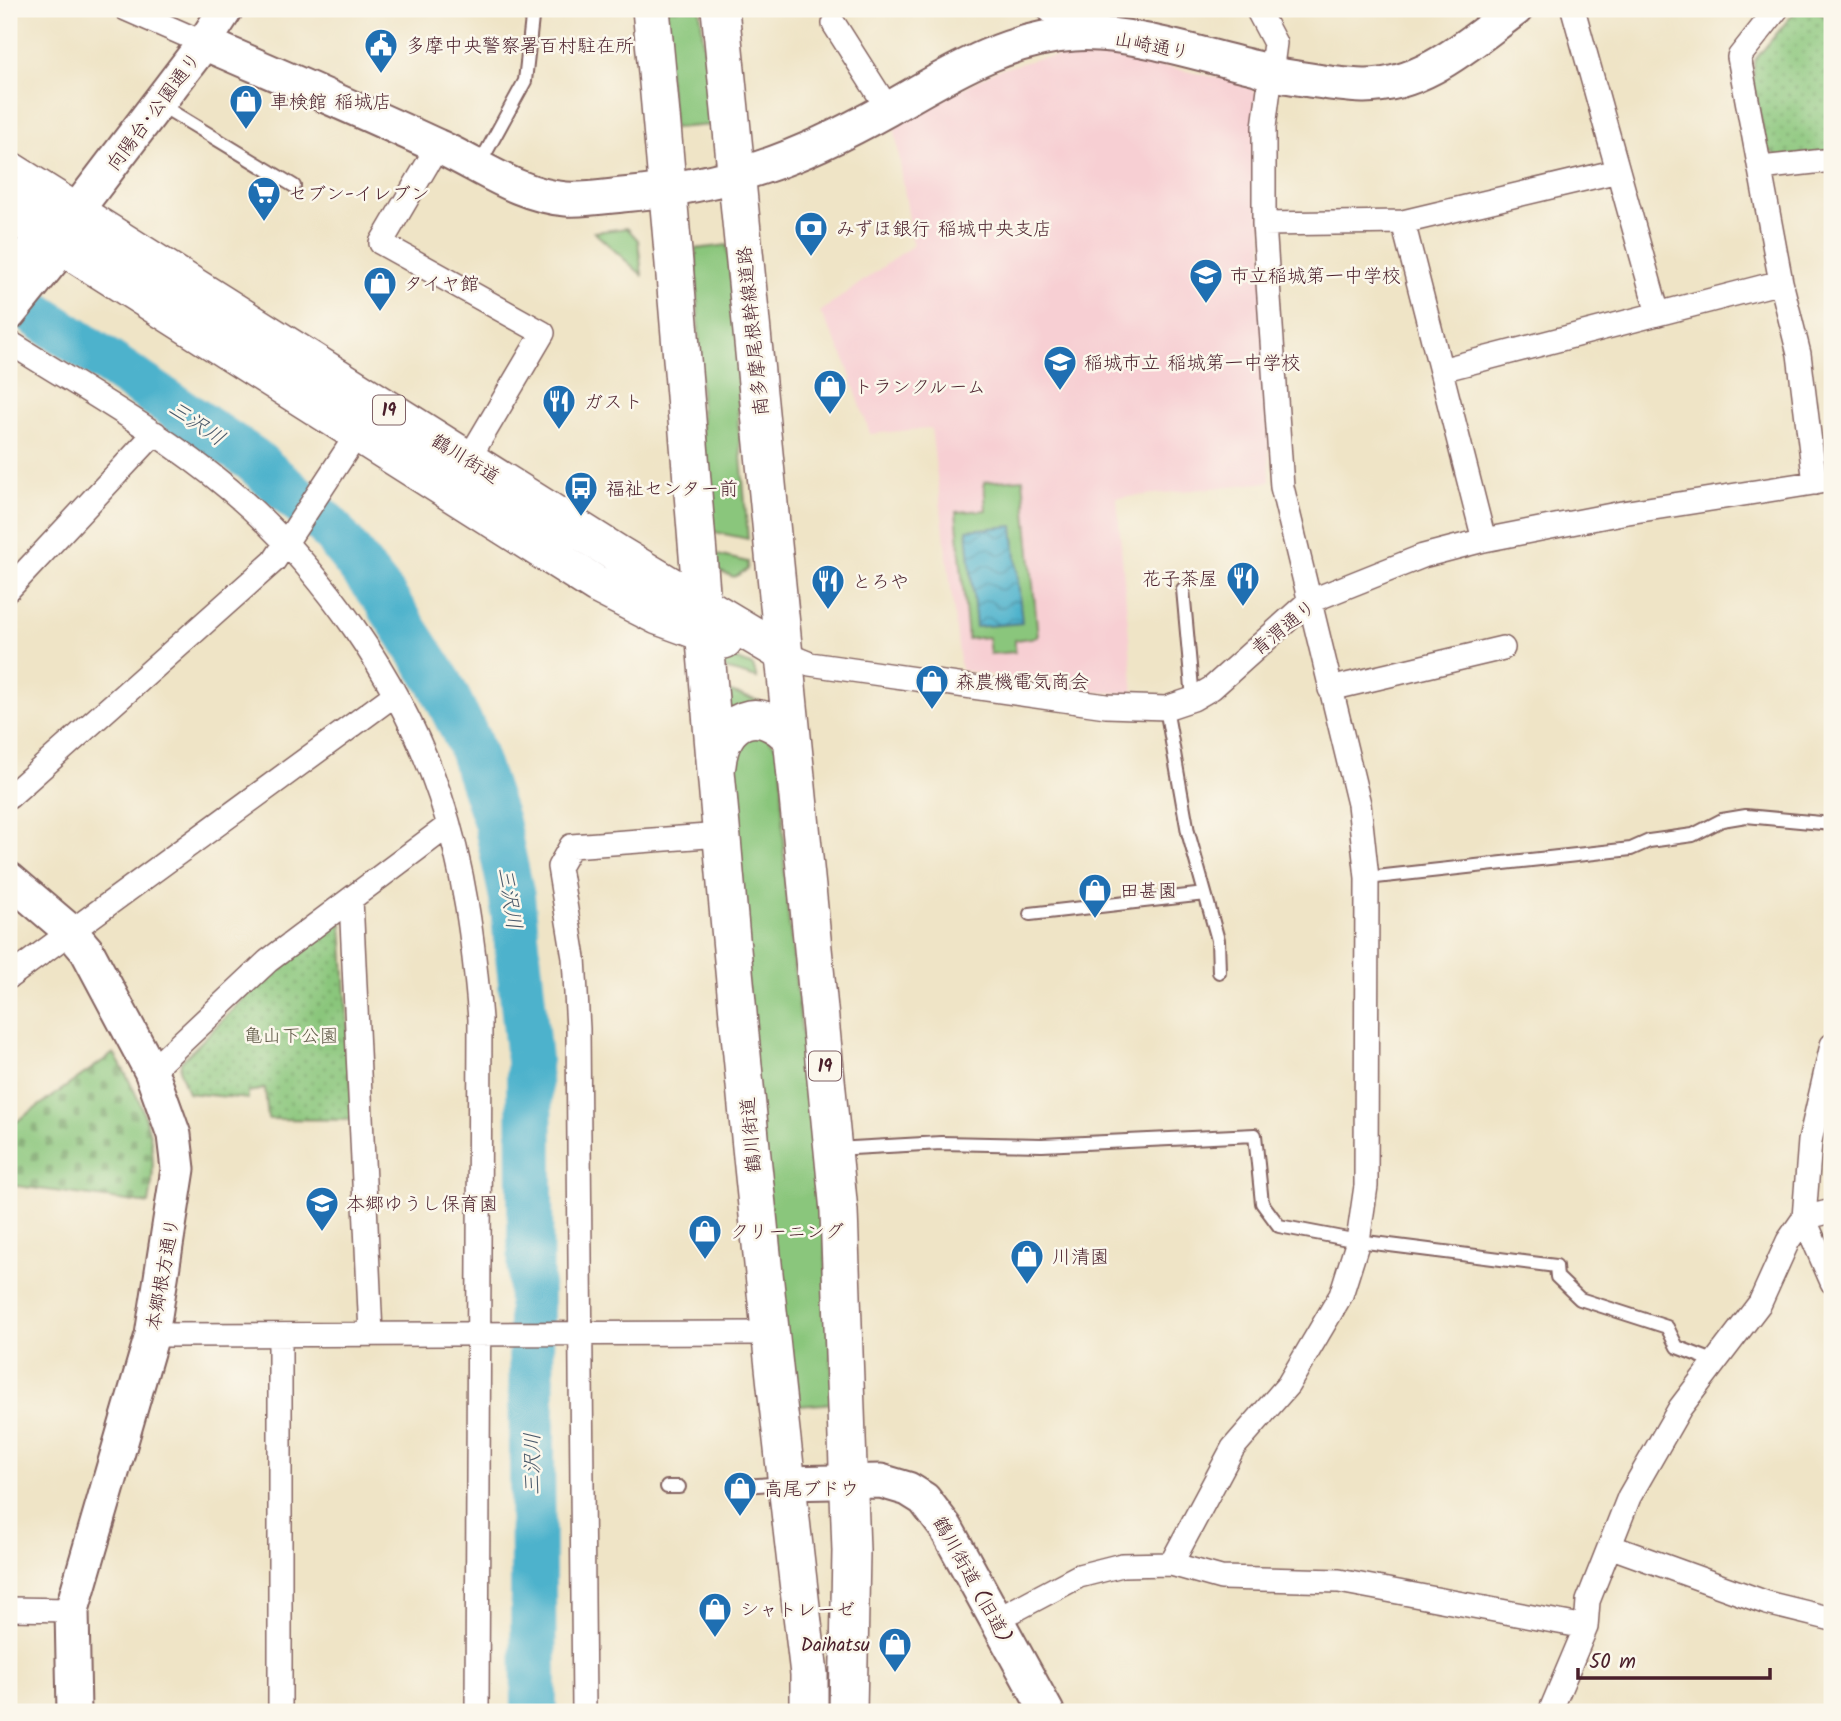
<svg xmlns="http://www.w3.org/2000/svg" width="1841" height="1721" viewBox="0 0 1841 1721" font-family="Kalam,'Klee One',sans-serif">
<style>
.built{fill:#f7cfd3}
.grass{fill:#8ac67b;stroke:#6a7253;stroke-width:2}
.cemetery{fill:url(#cemetery-stones);stroke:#6a7253;stroke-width:2}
.park{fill:url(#park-dots);stroke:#6a7253;stroke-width:2}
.water{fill:url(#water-waves);stroke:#4c687c;stroke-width:2}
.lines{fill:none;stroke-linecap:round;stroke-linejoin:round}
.river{stroke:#4db2cc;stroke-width:46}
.lane-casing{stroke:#846461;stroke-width:16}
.street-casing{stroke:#846461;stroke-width:26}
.secondary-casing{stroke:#846461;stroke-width:37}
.primary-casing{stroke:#846461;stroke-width:40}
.lane{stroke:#fff;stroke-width:12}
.street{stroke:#fff;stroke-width:23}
.secondary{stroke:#fff;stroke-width:33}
.primary{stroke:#fff;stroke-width:37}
.labels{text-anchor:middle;stroke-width:5;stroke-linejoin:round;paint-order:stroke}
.shield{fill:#fbf7ec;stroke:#7f6065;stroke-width:2}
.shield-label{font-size:18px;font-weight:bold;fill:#4a1f2b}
.poi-label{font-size:19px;fill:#4a1f2b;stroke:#fbf7ec;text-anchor:start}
.street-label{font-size:19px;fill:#4a1f2b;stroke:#fbf7ec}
.park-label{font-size:19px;fill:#605947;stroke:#fbf7ec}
.water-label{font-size:21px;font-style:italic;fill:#4b5a6b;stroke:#fbf7ec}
</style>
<defs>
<pattern id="cemetery-stones" width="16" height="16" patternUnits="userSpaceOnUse" patternTransform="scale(1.75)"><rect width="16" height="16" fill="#8ac67b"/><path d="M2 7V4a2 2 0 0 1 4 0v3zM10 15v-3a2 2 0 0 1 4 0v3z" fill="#73a065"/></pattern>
<pattern id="park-dots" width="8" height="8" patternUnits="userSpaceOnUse" patternTransform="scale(1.75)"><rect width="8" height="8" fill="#8ac67b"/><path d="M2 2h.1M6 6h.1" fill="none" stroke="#73a065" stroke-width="1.8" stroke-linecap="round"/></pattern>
<pattern id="water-waves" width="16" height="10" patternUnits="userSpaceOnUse" patternTransform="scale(1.75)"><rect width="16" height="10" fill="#4db2cc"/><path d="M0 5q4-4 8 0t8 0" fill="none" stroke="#4290a6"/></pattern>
</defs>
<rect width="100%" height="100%" fill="#fbf7ec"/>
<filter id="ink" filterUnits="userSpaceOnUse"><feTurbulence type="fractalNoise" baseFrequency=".0143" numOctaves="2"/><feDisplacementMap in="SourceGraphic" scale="14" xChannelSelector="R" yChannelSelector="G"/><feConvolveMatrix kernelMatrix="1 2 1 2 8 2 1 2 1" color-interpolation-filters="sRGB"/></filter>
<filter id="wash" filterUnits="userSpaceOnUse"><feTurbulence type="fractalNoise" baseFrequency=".00686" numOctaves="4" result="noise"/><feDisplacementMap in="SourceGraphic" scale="28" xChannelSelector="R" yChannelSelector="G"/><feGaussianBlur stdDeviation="1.57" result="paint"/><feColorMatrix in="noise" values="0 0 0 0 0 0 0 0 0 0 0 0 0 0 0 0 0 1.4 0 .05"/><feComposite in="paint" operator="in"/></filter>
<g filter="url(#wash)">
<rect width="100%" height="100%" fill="#efe4c6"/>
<!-- built -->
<path class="built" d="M 1094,52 L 1249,84 L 1259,98 L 1270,482 L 1117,498 L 1134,694 L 1093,692 L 961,670 L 931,428 L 870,434 L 844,357 L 820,312 L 913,245 L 894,125 L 995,71 L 1036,59 Z"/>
<!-- grass -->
<path class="grass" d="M 662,9 L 700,9 L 712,125 L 674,128 Z
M 627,228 L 638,240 L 642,275 L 594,232 Z
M 727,245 L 740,360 L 738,420 L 748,539 L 709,531 L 702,439 L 696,249 Z
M 1023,479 L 1038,637 L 1015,640 L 1015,652 L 990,654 L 988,637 L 968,639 L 956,512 L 986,510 L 984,482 Z
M 713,554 L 748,562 L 747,570 L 734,577 L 718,571 Z
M 735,659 L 753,666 L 757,678 L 721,668 L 728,660 Z
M 724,690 L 759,701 L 727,718 Z
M 758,730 L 781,750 L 785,888 L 823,1210 L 834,1403 L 788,1407 L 728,789 L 735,740 Z"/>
<!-- cemetery -->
<path class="cemetery" d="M 114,1053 C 145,1108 161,1140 149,1204 L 9,1185 L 9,1127 Z"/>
<!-- park -->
<path class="park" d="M 1797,9 L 1812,9 L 1832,20 L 1832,151 L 1779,157 L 1767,149 L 1753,82 L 1754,61 Z
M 336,919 L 342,924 L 353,1120 L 268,1119 L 265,1089 L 248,1092 L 248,1099 L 188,1093 L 180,1071 L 181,1062 L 272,970 Z"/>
<!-- water -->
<path class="water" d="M 1013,526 L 1022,623 L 976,627 L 967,530 Z"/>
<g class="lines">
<!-- river -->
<path class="river" d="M 9,296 L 252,459 L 328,526 L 384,597 L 440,683 L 468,740 L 496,822 L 512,897 L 529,1060 L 534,1712"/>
</g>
</g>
<g filter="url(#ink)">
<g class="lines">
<defs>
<path id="lane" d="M 159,104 L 294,186
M 479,165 L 525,81 L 533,9
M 1183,589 L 1193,699
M 1166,708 L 1188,832 L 1218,940 L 1219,972
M 1367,878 L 1631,849 L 1649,841 L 1693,835 L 1722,820 L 1746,816 L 1832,824
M 1030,914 L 1205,894
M 835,1149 L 941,1143 L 1042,1145 L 1255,1135 L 1262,1203 L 1279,1226 L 1358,1241 L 1556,1266 L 1557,1277 L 1580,1299 L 1667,1327 L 1677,1347 L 1716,1362
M 744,1486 L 785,1483
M 667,1487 L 679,1487"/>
<path id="street" d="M 126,9 L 204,43
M 1048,9 L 1076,33
M 1573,9 L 1658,314
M 1777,9 L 1739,57 L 1781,282 L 1799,354 L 1815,483
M 834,24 L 888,109
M 438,146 L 381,243 L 543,333 L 468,460
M 1761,168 L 1832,160
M 1403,222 L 1484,540
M 1264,224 L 1403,222 L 1618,171
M 9,342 C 83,389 161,432 229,489 C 321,567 401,680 440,796 C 464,867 474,944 480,1019 L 477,1712
M 1441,370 L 1781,282
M 9,589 L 155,433
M 783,653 L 810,664 L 1106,706 L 1166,708 L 1193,699 L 1212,688 L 1308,602 L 1423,556 L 1484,540 L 1622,513 L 1832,480
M 1330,689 L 1503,648
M 9,797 L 274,561 L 358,433
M 351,899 L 371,1334
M 9,977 L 394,695
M 1832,1045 L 1810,1141 L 1804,1218 L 1832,1282
M 151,1071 L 268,961 L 449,825
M 152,1335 L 769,1333
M 280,1335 L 280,1712
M 1612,1547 L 1767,1603 L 1832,1619
M 1171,1564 L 1233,1448 L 1288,1385 L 1341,1295 L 1358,1241 L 1366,1186 L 1367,878 L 1359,804 L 1282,487 L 1264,224 L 1264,127 L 1275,43 L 1257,9
M 9,1609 L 72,1610
M 996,1620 L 1079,1576 L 1122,1565 L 1171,1564 L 1221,1578 L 1339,1581 L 1586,1627
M 584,1712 L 578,1029 L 574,958 L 559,867 L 571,846 L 721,835
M 1550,1712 L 1586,1627 L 1588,1601 L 1629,1497 L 1680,1408 L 1760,1303 L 1788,1241 L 1804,1218 L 1832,1211"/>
<path id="secondary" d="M 204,43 C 282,77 360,110 437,146 C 478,164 519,196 566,199 C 585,200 604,197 622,195 C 727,186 797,160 888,109 C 948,75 1003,39 1074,34 C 1127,30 1205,56 1257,68 L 1271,74 C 1301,78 1333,85 1363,86 C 1423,87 1471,42 1516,9
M 9,277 L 44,234 L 76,211 L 204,43 L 226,9
M 9,314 L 55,257
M 9,879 L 70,931 L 87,951 L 151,1071 L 174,1135 L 178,1169 L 152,1335 L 72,1610 L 74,1712
M 785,1483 L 881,1481 L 908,1489 L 924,1499 L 946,1528 L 1047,1712"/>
<path id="primary" d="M 651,9 C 676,263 694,517 716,771 C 742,1073 773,1374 809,1674 L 809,1712
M 720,9 L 839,1211 L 851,1551 L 848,1712
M 9,170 L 619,555 L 783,653
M 9,212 L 597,585 L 658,616 L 724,640
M 717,765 C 721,718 760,702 792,739"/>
</defs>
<!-- lane casing -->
<use href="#lane" class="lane-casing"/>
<!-- street casing -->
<use href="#street" class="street-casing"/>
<!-- secondary casing -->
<use href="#secondary" class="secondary-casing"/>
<!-- primary casing -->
<use href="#primary" class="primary-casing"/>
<!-- lane -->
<use href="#lane" class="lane"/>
<!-- street -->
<use href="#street" class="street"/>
<!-- secondary -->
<use href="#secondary" class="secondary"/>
<!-- primary -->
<use href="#primary" class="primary"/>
</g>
</g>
<!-- icons -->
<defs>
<symbol id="civic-pin" viewBox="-11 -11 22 30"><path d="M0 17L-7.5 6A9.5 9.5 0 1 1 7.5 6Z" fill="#1f6fb2" stroke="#fbf7ec"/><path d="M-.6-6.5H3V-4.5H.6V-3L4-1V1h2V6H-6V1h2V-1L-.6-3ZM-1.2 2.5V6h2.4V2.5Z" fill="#fff"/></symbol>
<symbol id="shop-pin" viewBox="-11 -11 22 30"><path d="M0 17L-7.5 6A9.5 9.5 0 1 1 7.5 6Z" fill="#1f6fb2" stroke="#fbf7ec"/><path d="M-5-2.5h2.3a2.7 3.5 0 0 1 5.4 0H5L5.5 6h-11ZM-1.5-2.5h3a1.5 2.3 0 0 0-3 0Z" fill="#fff"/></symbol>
<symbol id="supermarket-pin" viewBox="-11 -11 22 30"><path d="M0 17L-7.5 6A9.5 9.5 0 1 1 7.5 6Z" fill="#1f6fb2" stroke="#fbf7ec"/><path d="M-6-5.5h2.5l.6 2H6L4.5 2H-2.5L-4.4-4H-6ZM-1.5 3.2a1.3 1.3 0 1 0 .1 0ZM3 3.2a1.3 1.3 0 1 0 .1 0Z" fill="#fff"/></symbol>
<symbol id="bank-pin" viewBox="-11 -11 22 30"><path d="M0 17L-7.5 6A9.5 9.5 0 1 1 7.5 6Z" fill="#1f6fb2" stroke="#fbf7ec"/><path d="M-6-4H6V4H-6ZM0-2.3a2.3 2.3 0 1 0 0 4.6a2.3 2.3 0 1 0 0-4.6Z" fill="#fff"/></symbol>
<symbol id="school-pin" viewBox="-11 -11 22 30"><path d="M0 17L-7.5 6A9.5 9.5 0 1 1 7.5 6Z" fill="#1f6fb2" stroke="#fbf7ec"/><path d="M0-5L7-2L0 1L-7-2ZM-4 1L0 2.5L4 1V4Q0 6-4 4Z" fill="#fff"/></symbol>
<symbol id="restaurant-pin" viewBox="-11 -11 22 30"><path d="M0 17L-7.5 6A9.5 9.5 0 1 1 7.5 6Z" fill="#1f6fb2" stroke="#fbf7ec"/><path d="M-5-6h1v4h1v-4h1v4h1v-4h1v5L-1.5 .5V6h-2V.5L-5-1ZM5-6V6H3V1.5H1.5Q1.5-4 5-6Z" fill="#fff"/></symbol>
<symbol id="bus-pin" viewBox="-11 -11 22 30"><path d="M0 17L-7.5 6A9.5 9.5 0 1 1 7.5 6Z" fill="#1f6fb2" stroke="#fbf7ec"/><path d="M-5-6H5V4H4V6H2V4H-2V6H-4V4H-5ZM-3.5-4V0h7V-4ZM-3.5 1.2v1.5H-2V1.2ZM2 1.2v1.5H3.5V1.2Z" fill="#fff"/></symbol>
</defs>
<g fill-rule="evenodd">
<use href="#civic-pin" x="362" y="26" width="38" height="52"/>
<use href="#shop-pin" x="227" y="82" width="38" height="52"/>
<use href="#supermarket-pin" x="245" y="174" width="38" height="52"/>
<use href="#bank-pin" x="792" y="209" width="38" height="52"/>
<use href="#school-pin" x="1187" y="256" width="38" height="52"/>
<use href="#shop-pin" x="361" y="264" width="38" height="52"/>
<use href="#school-pin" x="1041" y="343" width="38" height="52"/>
<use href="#shop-pin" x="811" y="367" width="38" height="52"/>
<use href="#restaurant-pin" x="540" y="382" width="38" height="52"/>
<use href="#bus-pin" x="562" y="469" width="38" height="52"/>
<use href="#restaurant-pin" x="1224" y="559" width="38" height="52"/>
<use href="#restaurant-pin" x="809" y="562" width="38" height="52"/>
<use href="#shop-pin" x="913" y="662" width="38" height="52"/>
<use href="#shop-pin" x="1076" y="871" width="38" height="52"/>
<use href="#school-pin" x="303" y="1184" width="38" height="52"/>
<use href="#shop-pin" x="686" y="1212" width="38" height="52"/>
<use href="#shop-pin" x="1008" y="1237" width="38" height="52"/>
<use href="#shop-pin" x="721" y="1469" width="38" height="52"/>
<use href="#shop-pin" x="696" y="1590" width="38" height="52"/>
<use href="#shop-pin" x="876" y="1625" width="38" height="52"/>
</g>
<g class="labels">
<!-- shield labels -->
<g class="shield">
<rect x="373" y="395.5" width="32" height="29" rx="5"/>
<rect x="809" y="1051.5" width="32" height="29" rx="5"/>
</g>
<g class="shield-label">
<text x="389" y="416">19</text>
<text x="825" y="1072">19</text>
</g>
<!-- poi labels -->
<g class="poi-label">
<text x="406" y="52">多摩中央警察署百村駐在所</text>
<text x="270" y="108">車検館 稲城店</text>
<text x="288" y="200">セブン-イレブン</text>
<text x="836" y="235">みずほ銀行 稲城中央支店</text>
<text x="1230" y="282">市立稲城第一中学校</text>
<text x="404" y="290">タイヤ館</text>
<text x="1084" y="369">稲城市立 稲城第一中学校</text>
<text x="854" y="393">トランクルーム</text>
<text x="584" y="408">ガスト</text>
<text x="606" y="495">福祉センター前</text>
<text x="1218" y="585" text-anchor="end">花子茶屋</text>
<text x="852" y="588">とろや</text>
<text x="956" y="688">森農機電気商会</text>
<text x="1120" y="897">田甚園</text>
<text x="346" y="1210">本郷ゆうし保育園</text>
<text x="730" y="1238">クリーニング</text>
<text x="1052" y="1263">川清園</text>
<text x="764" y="1495">高尾ブドウ</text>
<text x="740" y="1616">シャトレーゼ</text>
<text x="870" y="1651" text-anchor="end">Daihatsu</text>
</g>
<!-- street labels -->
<g class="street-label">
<text transform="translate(1152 45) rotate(11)" y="7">山崎通り</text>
<text transform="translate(153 111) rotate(-53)" y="7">向陽台･公園通り</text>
<text transform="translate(752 331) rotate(-96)" y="7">南多摩尾根幹線道路</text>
<text transform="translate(466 458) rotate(32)" y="7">鶴川街道</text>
<text transform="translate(1283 627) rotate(-39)" y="7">青渭通り</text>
<text transform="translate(750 1135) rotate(-95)" y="7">鶴川街道</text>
<text transform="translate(162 1274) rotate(-80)" y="7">本郷根方通り</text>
<text transform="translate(973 1579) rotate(61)" y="7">鶴川街道 (旧道)</text>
</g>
<!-- park labels -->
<g class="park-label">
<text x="291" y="1042">亀山下公園</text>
</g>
<!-- water labels -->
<g class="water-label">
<text transform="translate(197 423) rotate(34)" y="7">三沢川</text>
<text transform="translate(510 898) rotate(81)" y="7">三沢川</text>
<text transform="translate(532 1464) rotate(-90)" y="7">三沢川</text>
</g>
</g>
<!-- margin -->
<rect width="1841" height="1721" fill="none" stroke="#fbf7ec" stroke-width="35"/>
<!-- scale -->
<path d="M1578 1668v10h192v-10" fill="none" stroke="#4a1f2b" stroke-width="3.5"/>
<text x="1589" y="1668" font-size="21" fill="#4a1f2b" stroke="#fbf7ec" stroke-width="5" paint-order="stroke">50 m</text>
</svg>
